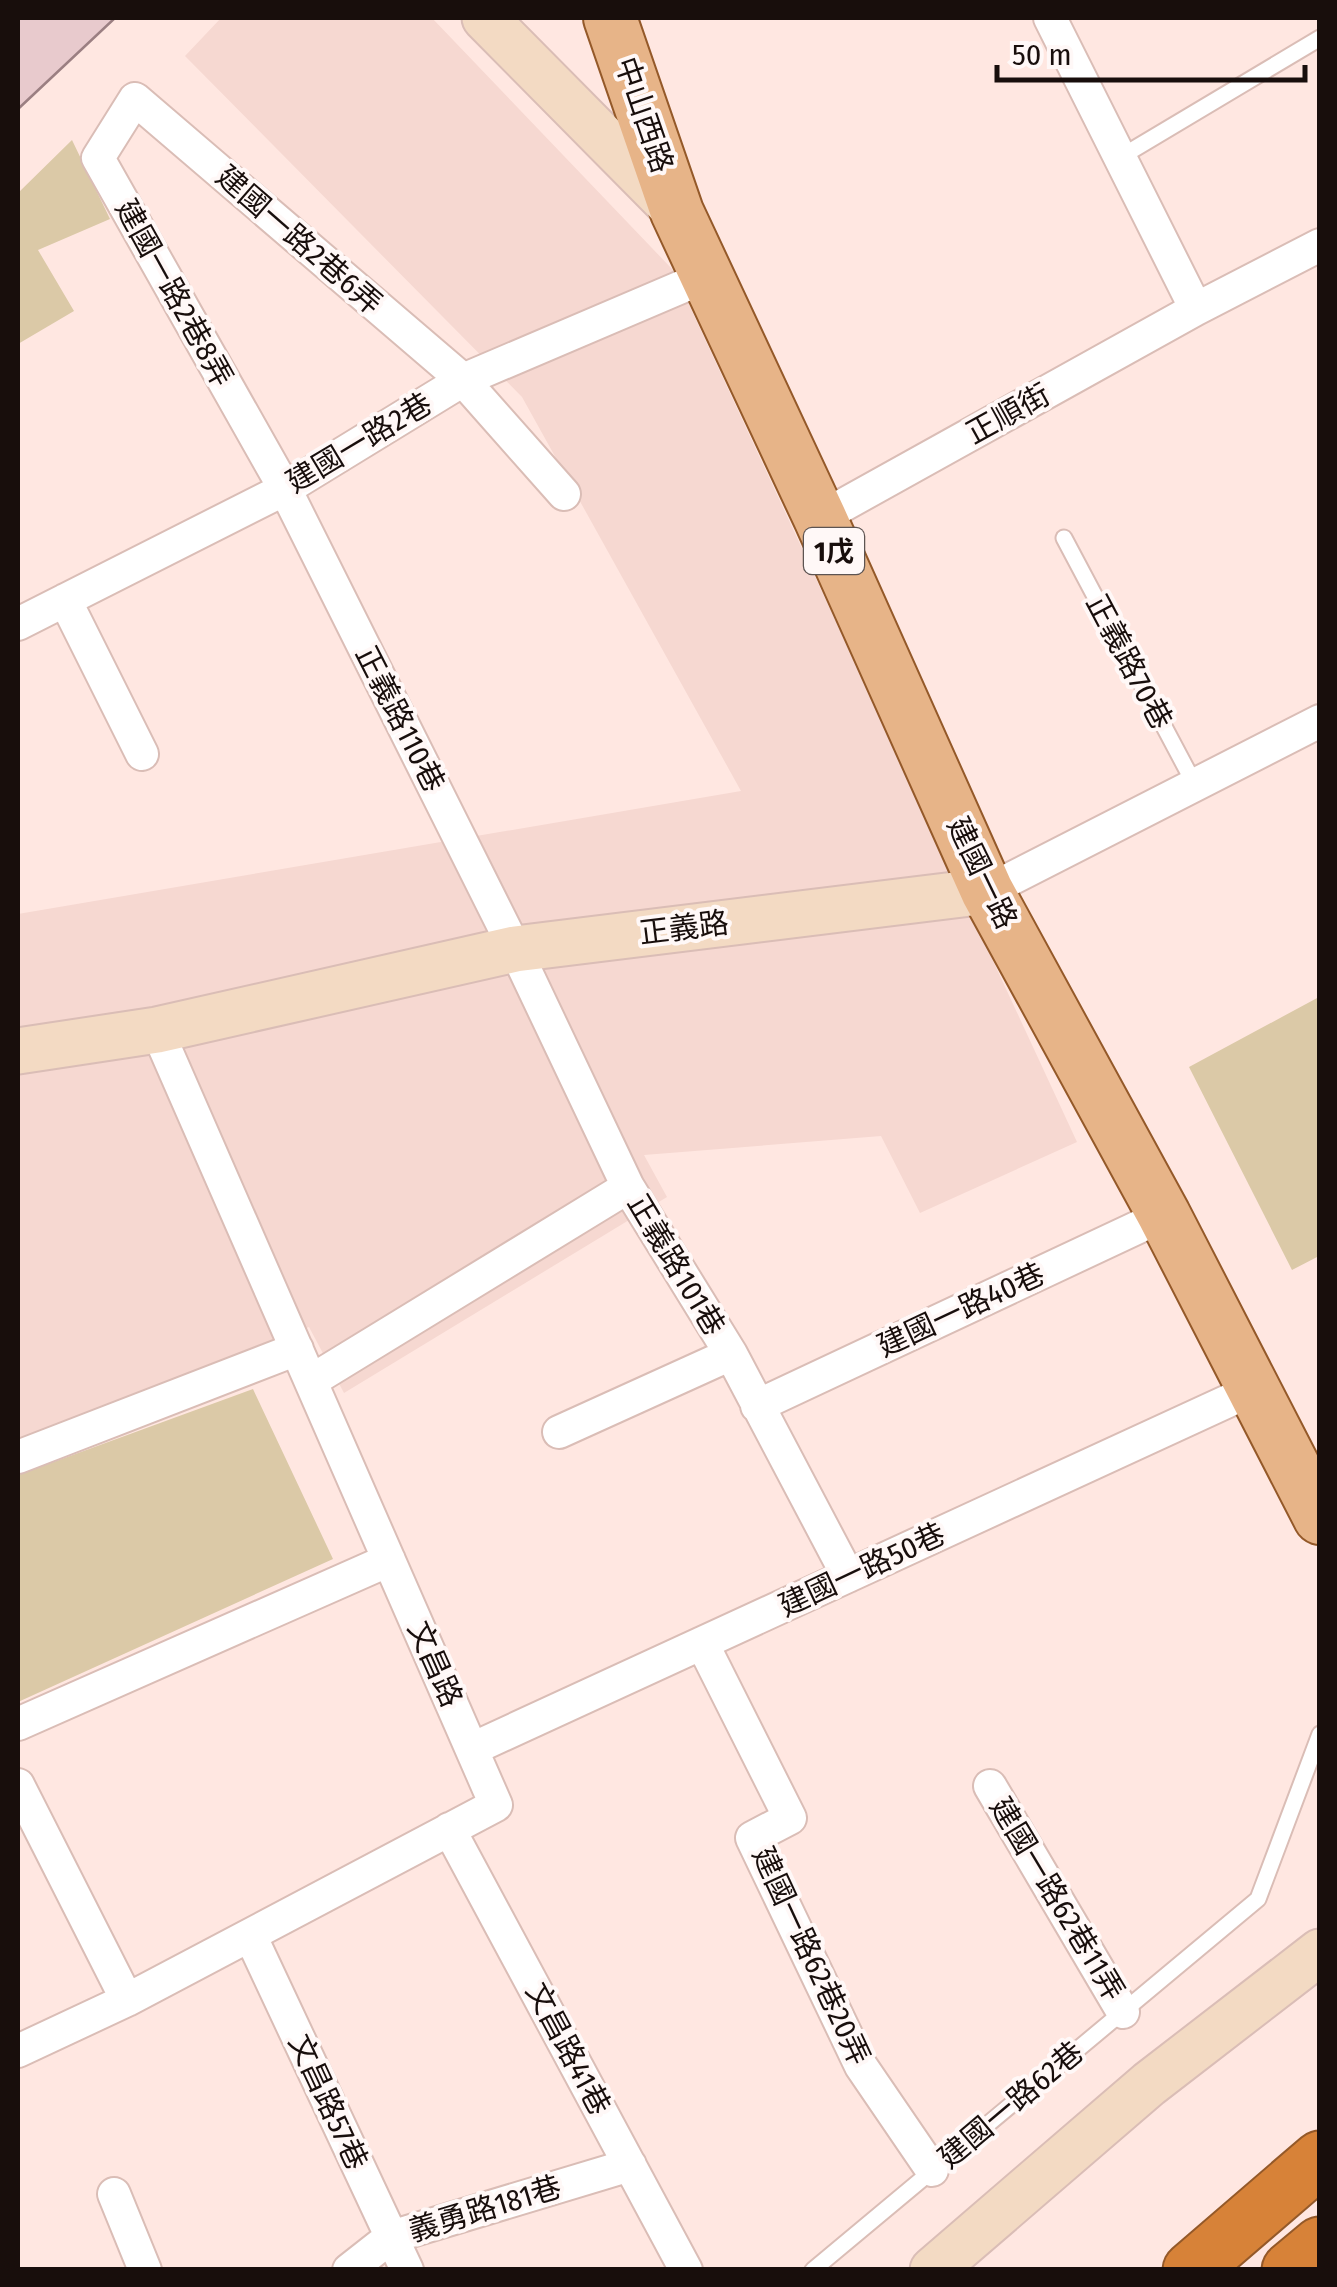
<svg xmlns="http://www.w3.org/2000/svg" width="1337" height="2287" viewBox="0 0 1337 2287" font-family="'Fira Sans Condensed','Noto Sans TC',sans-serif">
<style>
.built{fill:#f6d8d1}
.green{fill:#dbc9a7}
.building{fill:#e8cacd;stroke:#9b7f82;stroke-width:2.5}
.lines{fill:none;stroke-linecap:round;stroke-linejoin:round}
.lane-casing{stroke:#dabdb6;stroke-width:19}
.street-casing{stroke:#dabdb6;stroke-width:36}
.secondary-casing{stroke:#dabdb6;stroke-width:49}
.primary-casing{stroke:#945929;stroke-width:56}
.highway-casing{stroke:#945929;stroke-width:59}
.lane{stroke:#fff;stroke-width:15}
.street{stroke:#fff;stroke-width:32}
.secondary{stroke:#f3dac3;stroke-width:45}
.primary{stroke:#e7b488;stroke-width:52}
.highway{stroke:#d78238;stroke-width:55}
.labels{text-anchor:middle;stroke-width:8;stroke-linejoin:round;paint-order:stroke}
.shield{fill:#fff8f7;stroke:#5d5452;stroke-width:2.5}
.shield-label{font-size:28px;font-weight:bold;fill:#180e0c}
.street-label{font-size:30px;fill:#180e0c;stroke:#fff8f7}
</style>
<rect width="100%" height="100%" fill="#ffe7e1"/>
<!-- built -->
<path class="built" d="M 221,18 L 432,18 L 673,270 L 1077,1142 L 920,1213 L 881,1136 L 644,1155 L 667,1197 L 344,1393 L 309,1327 L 18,1439 L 18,914 L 741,791 L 522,397 L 185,56 Z"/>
<!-- green -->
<path class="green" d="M 72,140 L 110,219 L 38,250 L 74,311 L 18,344 L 18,193 Z
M 1319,997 L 1319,1256 L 1292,1270 L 1189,1067 Z
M 253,1389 L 333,1559 L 18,1702 L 18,1475 Z"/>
<!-- building -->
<path class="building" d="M 18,18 L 115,18 L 18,109 Z"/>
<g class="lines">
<defs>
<path id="lane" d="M 1119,158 L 1320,38
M 1064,538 L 1195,785
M 813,2270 L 1258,1899 L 1320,1734"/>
<path id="street" d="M 1050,18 L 1196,309
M 564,494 L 463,380 L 135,99 L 98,158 L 285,489 L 515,949 L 628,1187 L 731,1354 L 848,1576
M 820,518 L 1196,309 L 1320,245
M 65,600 L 142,754
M 18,624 L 285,489 L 463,380 L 707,276
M 987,891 L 1320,721
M 311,1381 L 628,1187
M 757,1406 L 1164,1215
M 559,1432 L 731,1354
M 18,1457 L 297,1349
M 702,1643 L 790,1818 L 752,1838 L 861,2066 L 932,2170
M 18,1724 L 389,1560
M 472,1749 L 1252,1390
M 18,1785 L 127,2000
M 990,1786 L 1123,2012
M 449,1829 L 686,2270
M 250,1935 L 407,2270
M 18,2051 L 127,2000 L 496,1805 L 157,1030
M 114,2194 L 145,2270
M 349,2270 L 391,2237 L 630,2165"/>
<path id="secondary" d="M 485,18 L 677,212
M 18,1051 L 157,1030 L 515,949 L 987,891
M 933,2270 L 1149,2084 L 1320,1952"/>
<path id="primary" d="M 610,18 L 677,212 L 820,518 L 987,891 L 1164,1215 L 1320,1518"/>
<path id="highway" d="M 1191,2270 L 1320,2159
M 1290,2270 L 1320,2245"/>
</defs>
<!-- lane casing -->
<use href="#lane" class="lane-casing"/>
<!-- street casing -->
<use href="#street" class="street-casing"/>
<!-- secondary casing -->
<use href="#secondary" class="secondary-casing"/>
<!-- primary casing -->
<use href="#primary" class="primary-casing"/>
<!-- highway casing -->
<use href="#highway" class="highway-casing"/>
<!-- lane -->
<use href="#lane" class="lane"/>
<!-- street -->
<use href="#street" class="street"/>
<!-- secondary -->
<use href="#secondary" class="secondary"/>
<!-- primary -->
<use href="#primary" class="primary"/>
<!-- highway -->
<use href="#highway" class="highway"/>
</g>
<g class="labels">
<!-- shield labels -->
<rect class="shield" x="804" y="528" width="60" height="46" rx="8"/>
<g class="shield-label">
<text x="834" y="561">1戊</text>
</g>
<!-- street labels -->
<g class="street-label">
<text transform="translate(644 115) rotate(71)" y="10">中山西路</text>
<text transform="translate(299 240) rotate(41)" y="10">建國一路2巷6弄</text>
<text transform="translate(174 293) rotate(61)" y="10">建國一路2巷8弄</text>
<text transform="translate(1008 414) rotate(-29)" y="10">正順街</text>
<text transform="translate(359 443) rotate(-31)" y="10">建國一路2巷</text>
<text transform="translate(1129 662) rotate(62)" y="10">正義路70巷</text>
<text transform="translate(400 719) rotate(63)" y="10">正義路110巷</text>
<text transform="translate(982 873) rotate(64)" y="10">建國一路</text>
<text transform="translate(684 928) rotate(-7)" y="10">正義路</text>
<text transform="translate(676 1265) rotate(59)" y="10">正義路101巷</text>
<text transform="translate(961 1310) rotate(-25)" y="10">建國一路40巷</text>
<text transform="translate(862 1570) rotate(-25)" y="10">建國一路50巷</text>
<text transform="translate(435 1664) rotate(66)" y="10">文昌路</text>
<text transform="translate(1057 1899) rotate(59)" y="10">建國一路62巷11弄</text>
<text transform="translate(811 1956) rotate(65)" y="10">建國一路62巷20弄</text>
<text transform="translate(568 2049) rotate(62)" y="10">文昌路41巷</text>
<text transform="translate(328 2102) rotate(65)" y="10">文昌路57巷</text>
<text transform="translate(1011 2105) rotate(-40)" y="10">建國一路62巷</text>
<text transform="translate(485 2209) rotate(-17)" y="10">義勇路181巷</text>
</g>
</g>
<!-- border -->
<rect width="1337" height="2287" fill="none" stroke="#180e0c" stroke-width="40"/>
<!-- scale -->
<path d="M997 65v15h308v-15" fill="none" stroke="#180e0c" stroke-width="5"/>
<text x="1012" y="65" font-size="30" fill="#180e0c" stroke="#fff8f7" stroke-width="8" paint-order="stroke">50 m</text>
</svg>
